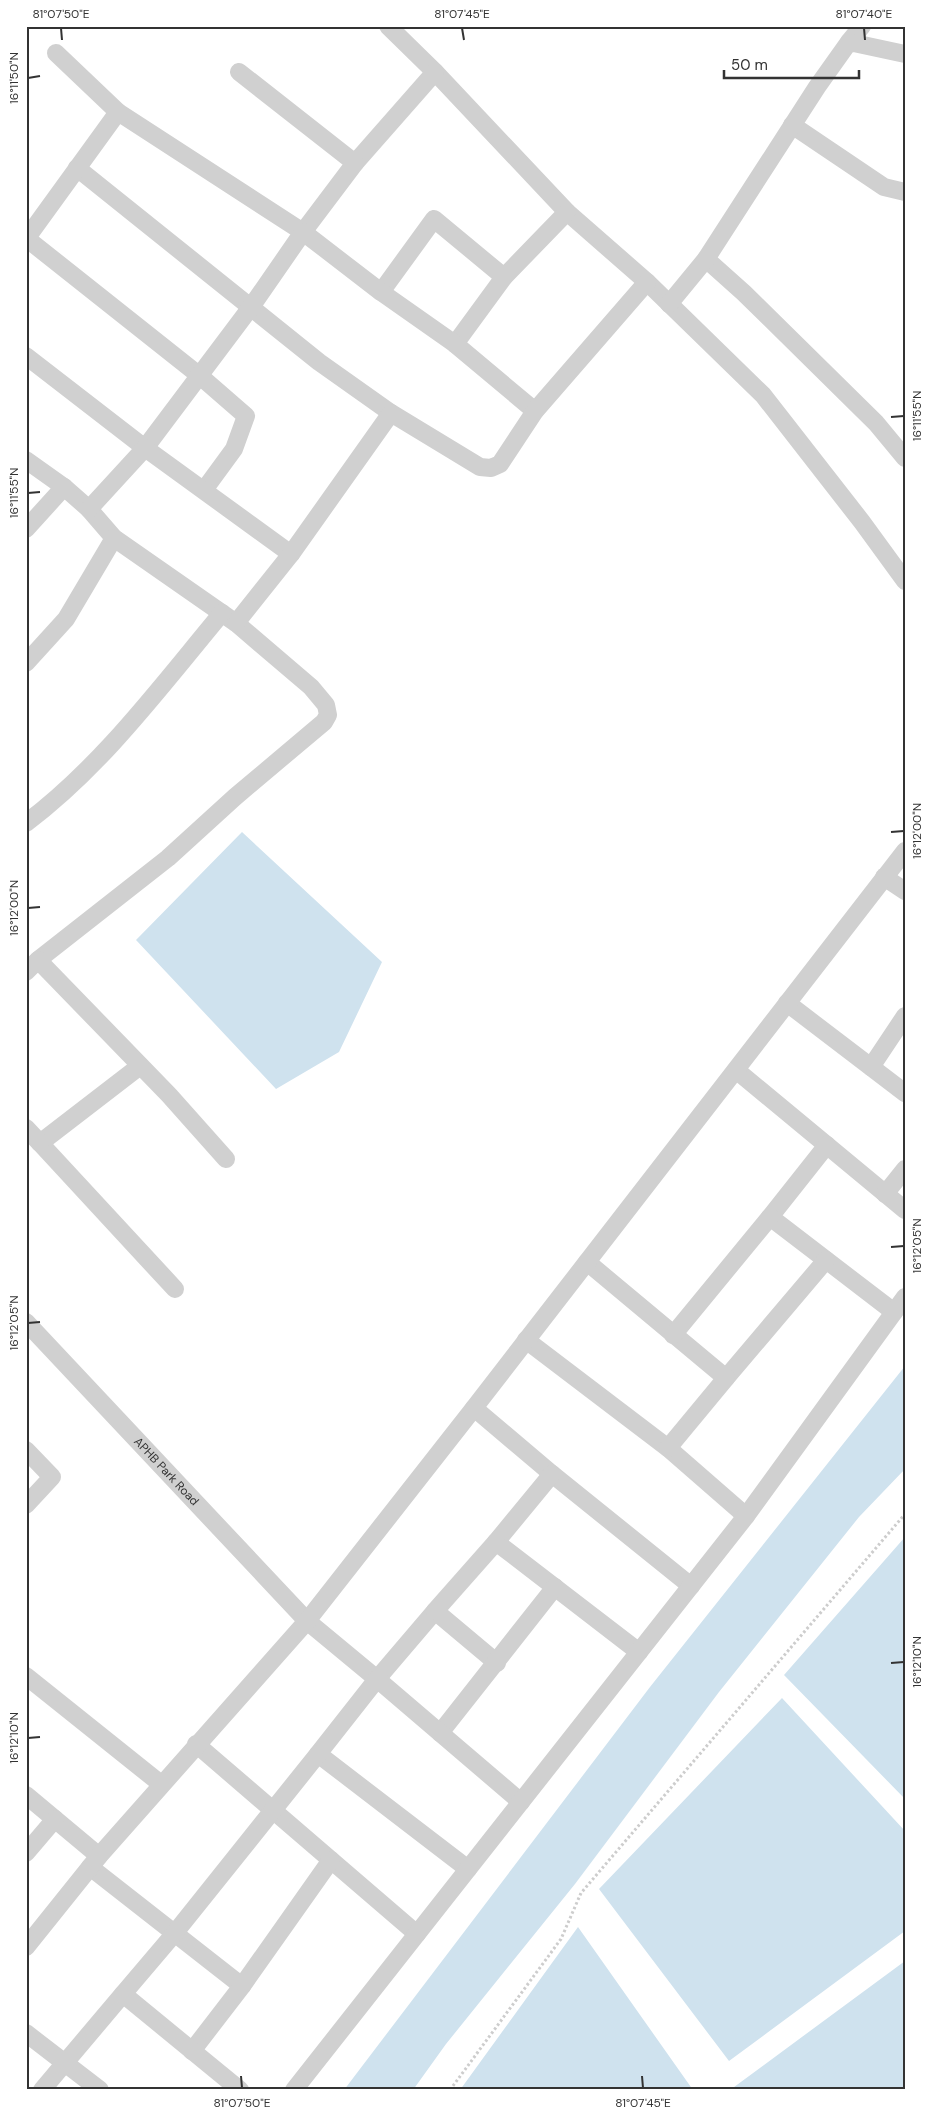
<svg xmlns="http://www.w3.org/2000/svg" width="931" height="2116" viewBox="0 0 931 2116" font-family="'DM Sans',sans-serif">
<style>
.water{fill:#cfe2ee}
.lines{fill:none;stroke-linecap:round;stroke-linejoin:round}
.path{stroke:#cdcdcd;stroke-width:3;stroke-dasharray:2.5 2.5;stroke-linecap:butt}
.street{stroke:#d0d0d0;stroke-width:18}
.ticks{fill:none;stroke:#333;stroke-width:2}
.labels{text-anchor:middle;stroke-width:5;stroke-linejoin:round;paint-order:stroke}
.street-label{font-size:12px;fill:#333;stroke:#fff}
.neatline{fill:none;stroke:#333;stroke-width:2}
.ticks-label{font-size:12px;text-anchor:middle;fill:#333}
</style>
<rect width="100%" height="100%" fill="#fff"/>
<!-- water -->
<path class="water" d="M 242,832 L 382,962 L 339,1052 L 276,1089 L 136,940 Z
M 905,1366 L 905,1469 L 859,1517 L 719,1692 L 575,1884 L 446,2044 L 413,2090 L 344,2090 L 650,1687 Z
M 905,1537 L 905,1799 L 784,1675 Z
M 782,1698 L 905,1831 L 905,1931 L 729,2061 L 599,1889 Z
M 578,1927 L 693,2090 L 460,2090 Z
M 905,1961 L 905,2090 L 730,2090 Z"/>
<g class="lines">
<!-- path -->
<path class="path" d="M 450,2090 L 561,1939 L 581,1893 L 905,1514"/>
<!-- street -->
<g class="street">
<path d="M 388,26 L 435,72 L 567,212 L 647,282 L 763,395 L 862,522 L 905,581"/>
<path d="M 849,42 L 862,26"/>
<path d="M 56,53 L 118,112"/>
<path d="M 792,125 L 884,187 L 905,192"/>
<path d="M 355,163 L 435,72"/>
<path d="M 77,168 L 319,362 L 391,413"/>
<path d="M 26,238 L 200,376 L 246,416 L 234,449 L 204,490"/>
<path d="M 26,239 L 118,112 L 303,232 L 355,163 L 239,72"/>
<path d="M 706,259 L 744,293 L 876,423 L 905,458"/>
<path d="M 381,292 L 434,219 L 504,277"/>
<path d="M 669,304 L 706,259 L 817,87 L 849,42 L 905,54"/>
<path d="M 455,344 L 504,277 L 567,212"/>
<path d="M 26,356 L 145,448 L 251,307 L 303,232 L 381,292 L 455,344 L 535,411"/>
<path d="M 26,460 L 64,487 L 89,509 L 114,538 L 236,623 L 311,687 L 326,705 L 328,715 L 324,722 L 235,797 L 168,858 L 38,960"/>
<path d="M 89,509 L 145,448 L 291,554 L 391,413 L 480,467 L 491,468 L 500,464 L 535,411 L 647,282"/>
<path d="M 26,529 L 64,487"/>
<path d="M 236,623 L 291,554"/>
<path d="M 26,663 L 66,619 L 114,538"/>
<path d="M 26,823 C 102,766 161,686 222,613"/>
<path d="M 884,877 L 905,891"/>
<path d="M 26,972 L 38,960 L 169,1095 L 226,1159"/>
<path d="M 787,1003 L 905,1093"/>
<path d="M 140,1066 L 40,1143 L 175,1289"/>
<path d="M 871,1067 L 905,1016"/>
<path d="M 736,1070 L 905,1210"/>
<path d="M 26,1128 L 40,1143"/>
<path d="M 827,1145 L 770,1217 L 894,1312"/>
<path d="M 885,1194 L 905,1169"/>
<path d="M 587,1262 L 726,1378 L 826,1260"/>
<path id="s1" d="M 26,1322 L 307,1621 L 377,1679 L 435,1611 L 497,1663"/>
<path d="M 673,1335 L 770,1217"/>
<path d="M 526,1340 L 668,1448 L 746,1516"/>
<path d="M 474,1408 L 552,1474 L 691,1586"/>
<path d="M 668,1448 L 726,1378"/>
<path d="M 26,1450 L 52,1477 L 26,1505"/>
<path d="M 552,1474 L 496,1542 L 639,1652"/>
<path d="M 435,1611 L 496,1542"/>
<path d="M 26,1676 L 161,1784"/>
<path d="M 440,1733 L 555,1587"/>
<path d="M 196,1744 L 417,1934"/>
<path d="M 26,1795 L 99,1856"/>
<path d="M 26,1853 L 55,1819"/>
<path d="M 90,1867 L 242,1986 L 331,1860"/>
<path d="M 468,1869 L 318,1754 L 377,1679 L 521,1802"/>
<path d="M 26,1947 L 99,1856 L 307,1621 L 474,1408 L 905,851"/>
<path d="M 123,1994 L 174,1934 L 318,1754"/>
<path d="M 26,2033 L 100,2090"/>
<path d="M 192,2051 L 242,1986"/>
<path d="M 42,2090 L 123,1994 L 240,2090"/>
<path d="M 294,2090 L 746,1516 L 905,1297"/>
</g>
</g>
<!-- ticks -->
<path class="ticks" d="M 61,28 L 62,40M 462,28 L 464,40M 864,28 L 865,40M 28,78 L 40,76M 891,417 L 904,416M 28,493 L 40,492M 891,832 L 904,831M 28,908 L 40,907M 891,1247 L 904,1246M 28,1323 L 40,1322M 891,1663 L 904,1662M 28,1738 L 40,1737M 241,2076 L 242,2088M 642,2076 L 643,2088"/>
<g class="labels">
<!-- street labels -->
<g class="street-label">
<text dy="4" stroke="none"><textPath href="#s1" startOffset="205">APHB Park Road</textPath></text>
</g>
</g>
<!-- border -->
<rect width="931" height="2116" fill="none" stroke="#ffffff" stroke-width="55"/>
<!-- scale -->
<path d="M724 70v8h135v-8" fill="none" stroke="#333333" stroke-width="2.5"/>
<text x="731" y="70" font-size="15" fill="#333333" stroke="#ffffff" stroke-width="4" paint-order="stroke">50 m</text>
<rect x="28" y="28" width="876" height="2060" class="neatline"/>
<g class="ticks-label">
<text x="61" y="18">81°07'50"E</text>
<text x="462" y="18">81°07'45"E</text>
<text x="864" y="18">81°07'40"E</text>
<text transform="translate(14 78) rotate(-90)" y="4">16°11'50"N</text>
<text transform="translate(917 416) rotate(-90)" y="4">16°11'55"N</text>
<text transform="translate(14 493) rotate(-90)" y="4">16°11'55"N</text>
<text transform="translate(917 831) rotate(-90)" y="4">16°12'00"N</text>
<text transform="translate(14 908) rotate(-90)" y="4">16°12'00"N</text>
<text transform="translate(917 1246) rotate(-90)" y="4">16°12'05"N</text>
<text transform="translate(14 1323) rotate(-90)" y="4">16°12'05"N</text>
<text transform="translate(917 1662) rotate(-90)" y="4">16°12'10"N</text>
<text transform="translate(14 1738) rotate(-90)" y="4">16°12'10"N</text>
<text x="242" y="2107">81°07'50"E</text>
<text x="643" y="2107">81°07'45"E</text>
</g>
</svg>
